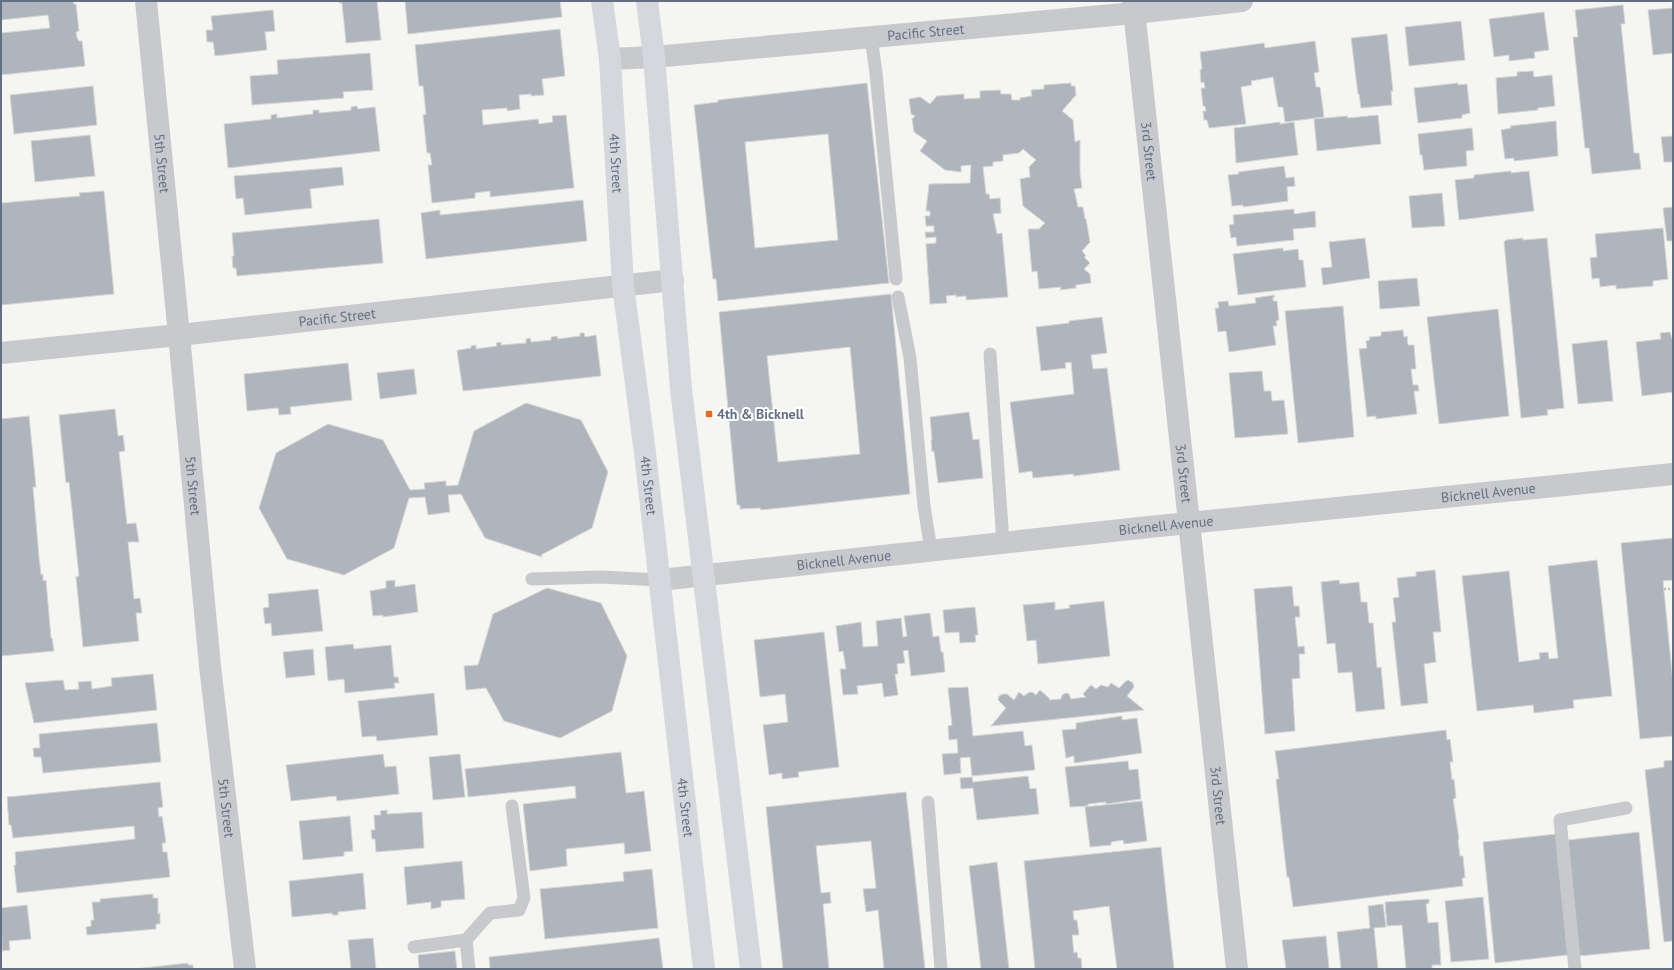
<svg xmlns="http://www.w3.org/2000/svg" width="1674" height="970" viewBox="0 0 1674 970" font-family="'PT Sans',sans-serif">
<style>
.building{fill:#afb5bc;stroke:#d6d7d4;fill-rule:evenodd}
.lines{fill:none;stroke-linecap:round;stroke-linejoin:round}
.path{stroke:#bebfc2;stroke-width:2.5;stroke-dasharray:2 2;stroke-linecap:butt}
.lane{stroke:#c7c9cd;stroke-width:13}
.street{stroke:#c7c9cd;stroke-width:22}
.secondary{stroke:#d4d7dc;stroke-width:22}
.poi-dot{fill:#ec691b;stroke:#fff;stroke-width:1.5}
.labels{text-anchor:middle;stroke-width:4;stroke-linejoin:round;paint-order:stroke}
.street-label{font-size:14px;fill:#637084;stroke:#fff}
.poi-label{font-size:14px;font-weight:bold;fill:#637084;stroke:#fff;text-anchor:start}
</style>
<rect width="100%" height="100%" fill="#f5f5f1"/>
<!-- building -->
<path class="building" d="M 1,1 L 73,1 L 74,4 L 76,4 L 79,31 L 76,32 L 77,38 L 79,41 L 82,41 L 85,66 L 1,75 L 1,33 L 50,28 L 48,15 L 1,20 Z
M 339,1 L 377,1 L 381,40 L 346,43 L 342,3 L 339,3 Z
M 405,1 L 560,1 L 562,17 L 408,34 Z
M 1623,5 L 1625,24 L 1621,24 L 1634,153 L 1639,153 L 1641,169 L 1592,174 L 1589,148 L 1585,148 L 1573,37 L 1578,37 L 1575,10 Z
M 1673,8 L 1673,53 L 1653,55 L 1648,10 Z
M 273,10 L 275,31 L 265,32 L 267,50 L 215,56 L 213,42 L 207,42 L 206,30 L 213,30 L 211,16 Z
M 1544,12 L 1549,50 L 1534,52 L 1535,58 L 1509,61 L 1509,55 L 1494,57 L 1489,19 Z
M 1461,21 L 1465,60 L 1409,66 L 1405,27 Z
M 560,29 L 565,76 L 542,79 L 544,95 L 531,96 L 531,94 L 519,95 L 520,109 L 507,111 L 507,108 L 482,110 L 483,125 L 538,119 L 539,124 L 553,122 L 552,116 L 566,115 L 574,188 L 490,197 L 490,191 L 475,193 L 475,198 L 432,203 L 428,165 L 432,165 L 430,153 L 427,153 L 423,115 L 426,114 L 423,86 L 419,86 L 415,45 Z
M 1387,34 L 1393,91 L 1391,91 L 1392,105 L 1361,108 L 1359,94 L 1358,94 L 1351,38 Z
M 1315,41 L 1319,72 L 1314,73 L 1316,87 L 1320,87 L 1324,117 L 1285,122 L 1283,107 L 1278,107 L 1273,77 L 1251,81 L 1252,85 L 1241,87 L 1246,124 L 1209,128 L 1207,120 L 1204,120 L 1203,111 L 1206,111 L 1205,106 L 1203,106 L 1201,88 L 1205,88 L 1204,82 L 1201,83 L 1200,70 L 1202,69 L 1200,52 L 1264,43 L 1265,48 Z
M 370,53 L 373,90 L 343,92 L 344,98 L 252,105 L 250,76 L 278,74 L 277,60 Z
M 1533,71 L 1534,77 L 1552,75 L 1555,106 L 1538,108 L 1538,110 L 1498,114 L 1496,78 L 1517,76 L 1517,72 Z
M 867,83 L 889,283 L 718,301 L 716,279 L 713,279 L 694,105 L 718,102 L 718,100 ZM 828,134 L 838,240 L 755,248 L 745,142 Z
M 1071,83 L 1071,86 L 1075,86 L 1076,95 L 1062,111 L 1073,120 L 1075,142 L 1080,140 L 1080,173 L 1082,188 L 1074,189 L 1078,207 L 1083,207 L 1085,219 L 1086,219 L 1090,242 L 1082,251 L 1086,256 L 1084,257 L 1090,263 L 1084,269 L 1090,274 L 1091,283 L 1076,285 L 1076,288 L 1060,290 L 1061,287 L 1039,289 L 1037,271 L 1032,272 L 1028,229 L 1039,229 L 1045,223 L 1023,206 L 1020,179 L 1030,177 L 1029,167 L 1036,160 L 1023,149 L 1019,153 L 1003,155 L 1003,161 L 993,162 L 993,166 L 983,167 L 986,194 L 989,194 L 990,199 L 1000,198 L 1001,213 L 993,214 L 997,234 L 1002,233 L 1008,297 L 966,300 L 966,296 L 956,297 L 956,295 L 946,296 L 947,303 L 930,304 L 926,244 L 936,243 L 936,237 L 926,238 L 925,232 L 934,232 L 934,226 L 926,226 L 925,216 L 930,216 L 930,211 L 926,211 L 929,184 L 970,183 L 971,165 L 961,166 L 961,172 L 945,170 L 920,151 L 927,141 L 914,132 L 912,119 L 915,116 L 911,114 L 909,99 L 920,97 L 930,104 L 937,96 L 964,94 L 964,99 L 980,98 L 980,91 L 1000,90 L 1001,94 L 1011,94 L 1012,100 L 1020,100 L 1020,98 L 1032,96 L 1031,90 L 1044,89 L 1044,85 Z
M 1458,83 L 1458,85 L 1467,84 L 1470,113 L 1462,115 L 1462,118 L 1418,123 L 1414,88 Z
M 93,86 L 97,125 L 14,134 L 10,95 Z
M 357,106 L 358,109 L 375,107 L 380,151 L 228,168 L 224,124 L 271,119 L 271,115 L 277,114 L 277,118 L 313,114 L 313,110 L 319,110 L 319,113 L 351,110 L 351,107 Z
M 1378,115 L 1381,144 L 1317,151 L 1314,119 L 1347,116 L 1348,118 Z
M 1556,121 L 1558,156 L 1514,161 L 1514,158 L 1505,159 L 1501,130 L 1511,128 L 1510,126 Z
M 1280,122 L 1280,124 L 1294,122 L 1298,155 L 1236,163 L 1234,128 Z
M 1472,128 L 1474,150 L 1466,151 L 1467,166 L 1424,170 L 1422,155 L 1420,155 L 1418,134 Z
M 90,135 L 95,176 L 35,182 L 31,141 Z
M 1673,136 L 1673,162 L 1664,162 L 1661,137 Z
M 1284,166 L 1286,178 L 1294,177 L 1295,186 L 1287,187 L 1288,201 L 1243,207 L 1243,205 L 1232,206 L 1228,175 L 1239,174 L 1238,172 Z
M 342,167 L 344,185 L 310,189 L 312,208 L 245,215 L 243,198 L 236,199 L 234,176 Z
M 1511,171 L 1511,173 L 1529,171 L 1534,211 L 1459,220 L 1455,180 L 1474,178 L 1474,175 Z
M 104,191 L 114,294 L 1,305 L 1,203 L 80,196 L 79,193 Z
M 1442,193 L 1445,226 L 1412,228 L 1409,196 Z
M 583,200 L 587,241 L 426,259 L 421,213 L 440,210 L 440,215 Z
M 1673,207 L 1673,252 L 1672,241 L 1667,241 L 1663,208 Z
M 1294,209 L 1294,214 L 1315,211 L 1316,227 L 1293,229 L 1294,240 L 1237,246 L 1236,237 L 1231,238 L 1229,225 L 1234,224 L 1233,215 Z
M 379,219 L 383,263 L 237,276 L 236,268 L 233,268 L 232,256 L 234,256 L 232,233 Z
M 1663,228 L 1668,279 L 1653,281 L 1653,286 L 1616,289 L 1616,285 L 1600,287 L 1599,278 L 1592,279 L 1590,258 L 1597,257 L 1595,234 Z
M 1365,238 L 1370,278 L 1323,285 L 1321,268 L 1332,267 L 1329,242 Z
M 1523,238 L 1523,240 L 1547,238 L 1564,408 L 1547,410 L 1548,415 L 1521,418 L 1504,242 L 1506,240 Z
M 1283,248 L 1283,251 L 1298,249 L 1299,260 L 1303,260 L 1306,287 L 1238,295 L 1233,254 Z
M 1417,278 L 1420,306 L 1380,309 L 1378,281 Z
M 891,294 L 910,494 L 761,510 L 760,508 L 740,509 L 740,505 L 737,505 L 719,312 ZM 850,347 L 860,454 L 778,462 L 767,356 Z
M 1274,295 L 1275,297 L 1273,297 L 1273,301 L 1277,301 L 1279,320 L 1276,321 L 1277,326 L 1273,326 L 1276,345 L 1229,352 L 1226,331 L 1218,332 L 1215,308 L 1219,308 L 1218,302 L 1228,301 L 1229,306 L 1256,303 L 1255,298 Z
M 1343,306 L 1354,437 L 1298,443 L 1285,311 Z
M 1498,309 L 1509,416 L 1439,424 L 1427,317 Z
M 1102,317 L 1107,353 L 1091,355 L 1093,369 L 1107,368 L 1120,470 L 1074,476 L 1073,474 L 1033,478 L 1032,471 L 1019,473 L 1010,402 L 1074,394 L 1071,362 L 1065,363 L 1066,368 L 1041,371 L 1036,327 L 1069,323 L 1069,321 Z
M 1403,330 L 1404,337 L 1407,336 L 1408,345 L 1414,345 L 1416,369 L 1411,369 L 1413,385 L 1418,385 L 1419,391 L 1414,391 L 1417,414 L 1376,419 L 1376,416 L 1367,417 L 1359,349 L 1367,348 L 1366,341 L 1370,340 L 1369,337 L 1381,336 L 1381,332 Z
M 1670,332 L 1673,342 L 1673,392 L 1642,396 L 1636,342 L 1661,339 L 1660,333 Z
M 580,333 L 584,333 L 585,337 L 596,335 L 601,376 L 463,391 L 457,351 L 459,350 L 471,348 L 471,346 L 476,345 L 476,349 L 497,346 L 496,343 L 501,342 L 501,345 L 526,343 L 526,339 L 530,338 L 531,342 L 551,340 L 551,337 L 557,336 L 558,339 L 580,336 Z
M 1607,340 L 1613,401 L 1578,404 L 1572,344 Z
M 348,363 L 352,400 L 290,407 L 291,414 L 279,415 L 278,408 L 247,411 L 244,374 Z
M 414,369 L 417,394 L 380,399 L 377,373 Z
M 1262,371 L 1264,391 L 1271,391 L 1272,401 L 1284,400 L 1288,434 L 1235,438 L 1229,373 Z
M 526,403 L 581,420 L 608,472 L 592,528 L 541,555 L 542,557 L 485,538 L 461,494 L 448,495 L 450,512 L 428,515 L 425,497 L 409,498 L 394,548 L 344,575 L 287,559 L 259,508 L 276,453 L 328,424 L 383,440 L 410,490 L 425,489 L 424,483 L 446,481 L 446,486 L 458,485 L 474,431 Z
M 115,409 L 118,436 L 123,435 L 125,451 L 119,452 L 127,524 L 136,523 L 139,542 L 128,542 L 134,599 L 140,598 L 142,613 L 136,613 L 139,641 L 83,647 L 76,577 L 79,576 L 69,482 L 66,483 L 59,415 Z
M 969,412 L 973,440 L 979,439 L 983,478 L 938,483 L 934,451 L 932,452 L 931,440 L 932,440 L 930,417 Z
M 29,416 L 36,487 L 33,487 L 39,557 L 41,575 L 43,574 L 43,581 L 46,580 L 51,638 L 52,638 L 54,651 L 1,656 L 1,419 Z
M 1673,538 L 1673,580 L 1663,581 L 1673,683 L 1673,736 L 1640,739 L 1621,543 Z
M 1597,560 L 1612,696 L 1573,700 L 1574,708 L 1534,713 L 1533,705 L 1477,711 L 1462,576 L 1509,571 L 1519,662 L 1540,659 L 1539,653 L 1548,652 L 1549,659 L 1558,658 L 1548,566 Z
M 1435,570 L 1441,632 L 1433,632 L 1436,662 L 1424,664 L 1428,703 L 1401,706 L 1392,622 L 1396,622 L 1393,598 L 1399,597 L 1397,578 L 1416,576 L 1416,572 Z
M 395,580 L 395,587 L 415,584 L 418,612 L 383,617 L 383,615 L 373,616 L 370,591 L 386,588 L 386,581 Z
M 1339,580 L 1340,584 L 1359,582 L 1361,602 L 1367,602 L 1369,623 L 1373,623 L 1377,668 L 1381,667 L 1385,709 L 1356,712 L 1352,672 L 1338,673 L 1335,643 L 1327,644 L 1321,582 Z
M 1292,586 L 1294,606 L 1299,606 L 1300,617 L 1295,617 L 1298,647 L 1304,646 L 1305,654 L 1299,654 L 1300,678 L 1292,679 L 1295,731 L 1265,734 L 1254,589 Z
M 547,588 L 601,603 L 627,656 L 612,711 L 560,738 L 504,721 L 486,688 L 466,690 L 464,666 L 478,665 L 493,614 Z
M 318,589 L 323,631 L 272,636 L 271,623 L 265,624 L 263,608 L 269,607 L 268,594 Z
M 1104,601 L 1110,656 L 1038,664 L 1036,640 L 1027,641 L 1023,605 L 1055,602 L 1055,610 L 1070,608 L 1069,605 Z
M 975,607 L 978,635 L 975,635 L 976,642 L 960,643 L 959,632 L 945,633 L 943,610 Z
M 930,613 L 933,637 L 939,636 L 941,652 L 943,652 L 945,672 L 911,676 L 908,650 L 903,651 L 905,663 L 897,664 L 898,674 L 895,674 L 898,695 L 884,697 L 882,683 L 857,686 L 858,694 L 843,695 L 840,669 L 846,669 L 843,651 L 839,652 L 836,626 L 861,622 L 863,647 L 878,646 L 876,621 L 901,618 L 903,637 L 907,636 L 904,616 Z
M 824,632 L 839,767 L 798,772 L 799,777 L 782,779 L 782,773 L 769,775 L 763,725 L 788,722 L 785,694 L 760,697 L 754,640 Z
M 353,644 L 354,649 L 391,645 L 394,677 L 398,677 L 399,683 L 394,683 L 395,688 L 345,693 L 344,679 L 328,681 L 325,647 Z
M 313,649 L 315,675 L 286,678 L 283,652 Z
M 153,674 L 157,710 L 34,723 L 25,683 L 63,680 L 65,690 L 79,689 L 78,682 L 91,681 L 92,689 L 112,686 L 111,678 Z
M 1128,680 L 1133,683 L 1134,687 L 1127,696 L 1144,710 L 991,726 L 1006,708 L 998,700 L 999,696 L 1003,694 L 1007,694 L 1014,700 L 1019,692 L 1024,696 L 1028,693 L 1032,692 L 1036,695 L 1040,690 L 1050,699 L 1049,700 L 1061,699 L 1062,695 L 1066,693 L 1069,694 L 1071,699 L 1086,697 L 1083,694 L 1091,685 L 1096,689 L 1101,685 L 1108,687 L 1111,683 L 1119,688 L 1125,682 Z
M 968,687 L 973,736 L 1023,731 L 1025,746 L 1032,745 L 1035,770 L 972,776 L 970,757 L 960,758 L 961,773 L 944,775 L 942,754 L 958,753 L 957,739 L 949,740 L 948,726 L 952,725 L 948,688 Z
M 434,693 L 438,735 L 377,741 L 376,736 L 362,737 L 358,701 Z
M 1122,716 L 1122,720 L 1137,718 L 1142,753 L 1074,763 L 1074,756 L 1066,758 L 1062,730 L 1076,729 L 1076,723 Z
M 157,723 L 161,762 L 43,773 L 41,757 L 34,757 L 33,748 L 40,748 L 39,734 Z
M 1446,730 L 1447,740 L 1450,739 L 1453,762 L 1450,762 L 1452,780 L 1454,779 L 1456,798 L 1453,799 L 1459,839 L 1458,840 L 1460,856 L 1463,856 L 1465,878 L 1462,878 L 1463,886 L 1293,907 L 1289,877 L 1287,877 L 1276,779 L 1279,779 L 1275,751 Z
M 621,752 L 626,793 L 644,791 L 651,851 L 625,854 L 624,843 L 566,849 L 567,866 L 530,871 L 523,804 L 576,798 L 575,786 L 468,797 L 465,769 Z
M 383,754 L 385,767 L 396,766 L 399,794 L 337,801 L 336,796 L 291,801 L 286,765 Z
M 460,754 L 465,797 L 433,800 L 429,757 Z
M 1673,760 L 1673,941 L 1664,942 L 1645,770 L 1664,767 L 1664,761 Z
M 1128,761 L 1129,770 L 1138,769 L 1141,799 L 1106,804 L 1106,802 L 1088,804 L 1088,806 L 1070,807 L 1065,767 Z
M 1028,776 L 1030,789 L 1036,788 L 1039,814 L 977,820 L 973,788 L 961,789 L 960,778 L 972,777 L 973,782 Z
M 160,782 L 163,807 L 158,808 L 159,817 L 162,816 L 166,843 L 162,843 L 163,852 L 167,852 L 170,877 L 17,893 L 14,865 L 16,865 L 15,852 L 135,839 L 134,826 L 13,838 L 11,825 L 9,825 L 7,797 Z
M 906,792 L 925,969 L 884,969 L 878,910 L 866,912 L 863,889 L 876,888 L 871,841 L 816,846 L 821,893 L 830,892 L 831,903 L 823,904 L 829,969 L 783,969 L 766,807 Z
M 1142,801 L 1147,841 L 1124,844 L 1123,840 L 1111,842 L 1111,845 L 1090,847 L 1085,807 Z
M 387,810 L 387,814 L 422,812 L 424,848 L 376,852 L 375,839 L 372,839 L 371,830 L 375,830 L 374,815 L 381,815 L 380,811 Z
M 350,816 L 353,851 L 344,852 L 344,856 L 303,860 L 299,821 Z
M 1639,832 L 1650,949 L 1579,956 L 1568,840 Z
M 1556,834 L 1568,955 L 1495,963 L 1483,842 Z
M 1161,847 L 1174,969 L 1117,969 L 1109,906 L 1073,911 L 1074,920 L 1077,920 L 1079,935 L 1072,935 L 1074,953 L 1077,952 L 1078,958 L 1081,958 L 1082,969 L 1035,969 L 1024,861 Z
M 462,861 L 465,899 L 441,901 L 441,907 L 431,909 L 431,902 L 407,905 L 404,867 Z
M 997,862 L 1009,969 L 981,969 L 969,866 Z
M 652,869 L 658,928 L 545,939 L 540,889 L 624,881 L 623,872 Z
M 363,873 L 366,909 L 338,912 L 338,915 L 332,915 L 332,913 L 292,917 L 289,881 Z
M 153,894 L 153,898 L 158,898 L 158,914 L 160,913 L 160,924 L 156,924 L 156,929 L 87,935 L 86,927 L 91,926 L 91,920 L 94,920 L 92,902 L 100,902 L 100,899 Z
M 1483,897 L 1489,959 L 1451,962 L 1445,901 Z
M 1429,899 L 1429,903 L 1426,904 L 1428,923 L 1438,922 L 1441,965 L 1432,965 L 1432,969 L 1406,969 L 1402,925 L 1387,926 L 1385,902 Z
M 1383,904 L 1386,927 L 1374,928 L 1378,969 L 1341,969 L 1337,932 L 1370,928 L 1368,906 Z
M 27,905 L 31,939 L 9,941 L 10,950 L 2,951 L 1,908 Z
M 1326,936 L 1329,969 L 1286,969 L 1282,940 Z
M 373,938 L 376,969 L 351,969 L 348,940 Z
M 659,938 L 663,969 L 490,969 L 489,957 Z
M 455,951 L 457,969 L 419,969 L 418,955 Z
M 188,963 L 188,965 L 193,965 L 193,969 L 135,969 Z"/>
<g class="lines">
<!-- path -->
<path class="path" d="M 1664,589 L 1673,589 L 1673,591"/>
<!-- lane -->
<path class="lane" d="M 871,37 L 876,73 L 896,279
M 898,297 L 910,358 L 924,506 L 931,550
M 990,354 L 1003,543
M 532,579 L 601,577 L 660,580
M 928,802 L 941,969
M 466,940 L 490,913 L 519,910 L 524,898 L 512,806
M 414,947 L 466,940 L 469,969
M 1575,969 L 1560,820 L 1626,808"/>
<!-- street -->
<g class="street">
<path id="s1" d="M 146,1 L 179,335 L 210,666 L 245,969"/>
<path id="s2" d="M 1133,1 L 1237,969"/>
<path id="s3" d="M 610,59 L 654,57 L 1135,13 L 1242,1"/>
<path id="s4" d="M 1,353 L 179,335 L 673,280"/>
<path id="s5" d="M 660,580 L 1149,527 L 1673,474"/>
</g>
<!-- secondary -->
<g class="secondary">
<path id="s6" d="M 602,1 L 610,59 L 623,285 L 645,453 L 704,969"/>
<path d="M 647,1 L 654,57 L 681,389 L 751,969"/>
</g>
</g>
<!-- markers -->
<rect class="poi-dot" x="705" y="410" width="8" height="8" rx="2"/>
<g class="labels">
<!-- street labels -->
<g class="street-label">
<text dy="5" stroke="none"><textPath href="#s3" startOffset="317">Pacific Street</textPath></text>
<text dy="5" stroke="none"><textPath href="#s2" startOffset="151">3rd Street</textPath></text>
<text dy="5" stroke="none"><textPath href="#s1" startOffset="163">5th Street</textPath></text>
<text dy="5" stroke="none"><textPath href="#s6" startOffset="163">4th Street</textPath></text>
<text dy="5" stroke="none"><textPath href="#s4" startOffset="338">Pacific Street</textPath></text>
<text dy="5" stroke="none"><textPath href="#s2" startOffset="475">3rd Street</textPath></text>
<text dy="5" stroke="none"><textPath href="#s1" startOffset="487">5th Street</textPath></text>
<text dy="5" stroke="none"><textPath href="#s6" startOffset="487">4th Street</textPath></text>
<text dy="5" stroke="none"><textPath href="#s5" startOffset="833">Bicknell Avenue</textPath></text>
<text dy="5" stroke="none"><textPath href="#s5" startOffset="509">Bicknell Avenue</textPath></text>
<text dy="5" stroke="none"><textPath href="#s5" startOffset="185">Bicknell Avenue</textPath></text>
<text dy="5" stroke="none"><textPath href="#s2" startOffset="799">3rd Street</textPath></text>
<text dy="5" stroke="none"><textPath href="#s6" startOffset="811">4th Street</textPath></text>
<text dy="5" stroke="none"><textPath href="#s1" startOffset="811">5th Street</textPath></text>
</g>
<!-- poi labels -->
<g class="poi-label">
<text x="717" y="419">4th &amp; Bicknell</text>
</g>
</g>
<!-- border -->
<rect width="1674" height="970" fill="none" stroke="#637084" stroke-width="4"/>
</svg>
